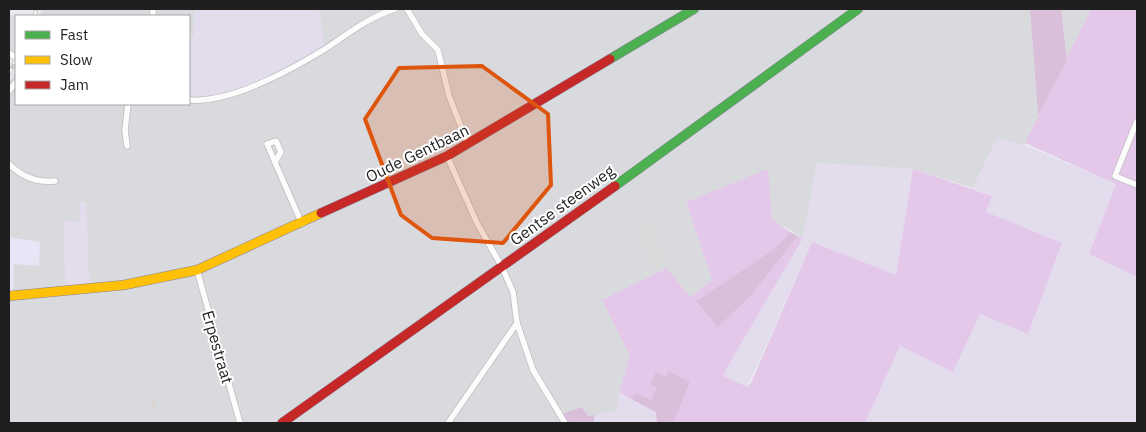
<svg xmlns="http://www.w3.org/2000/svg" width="1146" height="432" viewBox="0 0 1146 432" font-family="'IBM Plex Sans',sans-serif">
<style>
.residential{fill:#d9dadd}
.education{fill:#eae4f7}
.farmland{fill:#e2dced}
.grass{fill:#e4c8ea}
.forest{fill:#d9bfda}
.parking{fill:#dadadc}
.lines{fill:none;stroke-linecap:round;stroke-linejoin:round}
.stream{stroke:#dfd1be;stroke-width:2}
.street-casing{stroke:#bdbdbf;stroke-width:7}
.fast-casing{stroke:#8a8198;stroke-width:10}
.slow-casing{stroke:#8a8198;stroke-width:10}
.jam-casing{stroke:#8a8198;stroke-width:10}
.street{stroke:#fcfcfc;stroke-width:5.5}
.fast{stroke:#4caf50;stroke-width:9}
.slow{stroke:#ffc107;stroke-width:9}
.jam{stroke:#c62828;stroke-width:9}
.rail-casing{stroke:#cacacb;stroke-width:4}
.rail{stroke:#fff;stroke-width:2;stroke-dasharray:5.5;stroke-linecap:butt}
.marked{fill:#de560d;fill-opacity:0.2;stroke:#de560d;stroke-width:4;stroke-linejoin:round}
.labels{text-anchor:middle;stroke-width:4;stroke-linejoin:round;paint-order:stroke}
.street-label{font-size:16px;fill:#1f1f1f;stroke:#fff}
</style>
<rect width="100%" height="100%" fill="#e8e8ee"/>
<!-- residential -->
<path class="residential" d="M 42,9 L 195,9 L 194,37 L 189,38 L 189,16 L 39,16 Z
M 319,9 L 1030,9 L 1038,116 L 1024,145 L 997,138 L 973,188 L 913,169 L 817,163 L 803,238 L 772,219 L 686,202 L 712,280 L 690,298 L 602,300 L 630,356 L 619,392 L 617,411 L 588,416 L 558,415 L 562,423 L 9,423 L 9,84 L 16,69 L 16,104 L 189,104 L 189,102 L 214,101 L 243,92 L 303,65 L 324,52 Z
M 1061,9 L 1091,9 L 1067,60 Z
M 9,14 L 16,17 L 16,50 L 9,57 Z"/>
<!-- education -->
<path class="education" d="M 9,237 L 40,242 L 39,266 L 14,264 L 13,291 L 9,291 Z"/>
<!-- farmland -->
<path class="farmland" d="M 195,9 L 319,9 L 324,47 L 301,61 L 237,89 L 204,98 L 189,97 L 189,38 L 194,37 Z
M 997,137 L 1024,145 L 1116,184 L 1089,254 L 1137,277 L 1137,423 L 865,423 L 900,346 L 953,372 L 980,314 L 1028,334 L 986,212 L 992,196 L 973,188 Z
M 817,163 L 913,169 L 896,276 L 812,242 L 747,387 L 724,376 L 725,371 L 803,238 Z
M 80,202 L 86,202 L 89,259 L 87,259 L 91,283 L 65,286 L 64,221 L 80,222 Z
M 619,392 L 656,412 L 657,423 L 593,423 L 595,415 L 617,411 Z"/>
<!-- grass -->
<path class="grass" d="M 1091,9 L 1137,9 L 1137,277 L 1089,254 L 1116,184 L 1025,143 Z
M 768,169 L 772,219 L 790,232 L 774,249 L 696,301 L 754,292 L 798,236 L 803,238 L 725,371 L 724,376 L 747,387 L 751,383 L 812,242 L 896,275 L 913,169 L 992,196 L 986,212 L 1062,243 L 1028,334 L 980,314 L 953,372 L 900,346 L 865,423 L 673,423 L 668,372 L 651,401 L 635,393 L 631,399 L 619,392 L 630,356 L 602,300 L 667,268 L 690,297 L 692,296 L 712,280 L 686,202 Z"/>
<!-- forest -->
<path class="forest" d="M 1030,9 L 1061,9 L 1067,60 L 1038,116 Z
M 790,232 L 798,236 L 754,292 L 718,327 L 696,301 L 774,249 Z
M 668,371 L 690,382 L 673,423 L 657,423 L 656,412 L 631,399 L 635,393 L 651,400 L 657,387 L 650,384 L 656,372 L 666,377 Z
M 582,407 L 588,416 L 595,415 L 593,423 L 567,423 L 562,414 Z"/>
<!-- parking -->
<path class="parking" d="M 652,212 L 668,263 L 649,273 L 633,224 Z"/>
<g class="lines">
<!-- stream -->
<path class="stream" d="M 153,407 L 155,402"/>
<defs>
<path id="street" d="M 407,9 L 422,34 L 438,50 L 449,96 L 468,144
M 153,16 L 153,9
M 9,53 L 16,58
M 9,91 L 16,82
M 189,100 C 231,103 289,71 325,49 C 348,34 369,17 395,9
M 1137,121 L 1115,176 L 1137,185
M 127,146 L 125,130 L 128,104
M 447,156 L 477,223 L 502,267 L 513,292 L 517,323 L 533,370 L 565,423
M 275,162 L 281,152 L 276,141 L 267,144 L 302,224
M 9,164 C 22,177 36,183 55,181
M 197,270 L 240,423
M 448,423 L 517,323"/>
<path id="fast" d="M 610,59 L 694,9
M 615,186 L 858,9"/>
<path id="slow" d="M 9,296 L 124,285 L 197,270 L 321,213"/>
<path id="jam" d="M 321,213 L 447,156 L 610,59
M 282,423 L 615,186"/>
</defs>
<!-- street casing -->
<use href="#street" class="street-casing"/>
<!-- fast casing -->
<use href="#fast" class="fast-casing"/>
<!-- slow casing -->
<use href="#slow" class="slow-casing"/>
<!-- jam casing -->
<use href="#jam" class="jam-casing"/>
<!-- street -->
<use href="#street" class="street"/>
<!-- fast -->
<use href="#fast" class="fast"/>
<!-- slow -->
<use href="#slow" class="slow"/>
<!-- jam -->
<use href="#jam" class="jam"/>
<defs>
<path id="rail" d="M 34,16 L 37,9
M 9,74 L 16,59"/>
</defs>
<!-- rail casing -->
<use href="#rail" class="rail-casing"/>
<!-- rail -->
<use href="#rail" class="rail"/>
</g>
<!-- marked area -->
<path class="marked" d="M 482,66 L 548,114 L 551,185 L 503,243 L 432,238 L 401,215 L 365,119 L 399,68 Z"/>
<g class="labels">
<!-- street labels -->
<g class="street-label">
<text transform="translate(417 153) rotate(-26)" y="6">Oude Gentbaan</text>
<text transform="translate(562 205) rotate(-36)" y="6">Gentse steenweg</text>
<text transform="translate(218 347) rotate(74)" y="6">Erpestraat</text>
</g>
</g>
<!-- border -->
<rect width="1146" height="432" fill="none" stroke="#1f1f1f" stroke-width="20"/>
<!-- legend -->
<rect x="15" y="15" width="175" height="90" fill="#ffffff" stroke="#a5a5a5"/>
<rect x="25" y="31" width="25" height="8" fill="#4caf50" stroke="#a5a5a5"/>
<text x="60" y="40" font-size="15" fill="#1f1f1f">Fast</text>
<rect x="25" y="56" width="25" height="8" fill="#ffc107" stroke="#a5a5a5"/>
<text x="60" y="65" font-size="15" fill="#1f1f1f">Slow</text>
<rect x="25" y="81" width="25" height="8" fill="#c62828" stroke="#a5a5a5"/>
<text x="60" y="90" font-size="15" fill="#1f1f1f">Jam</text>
</svg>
